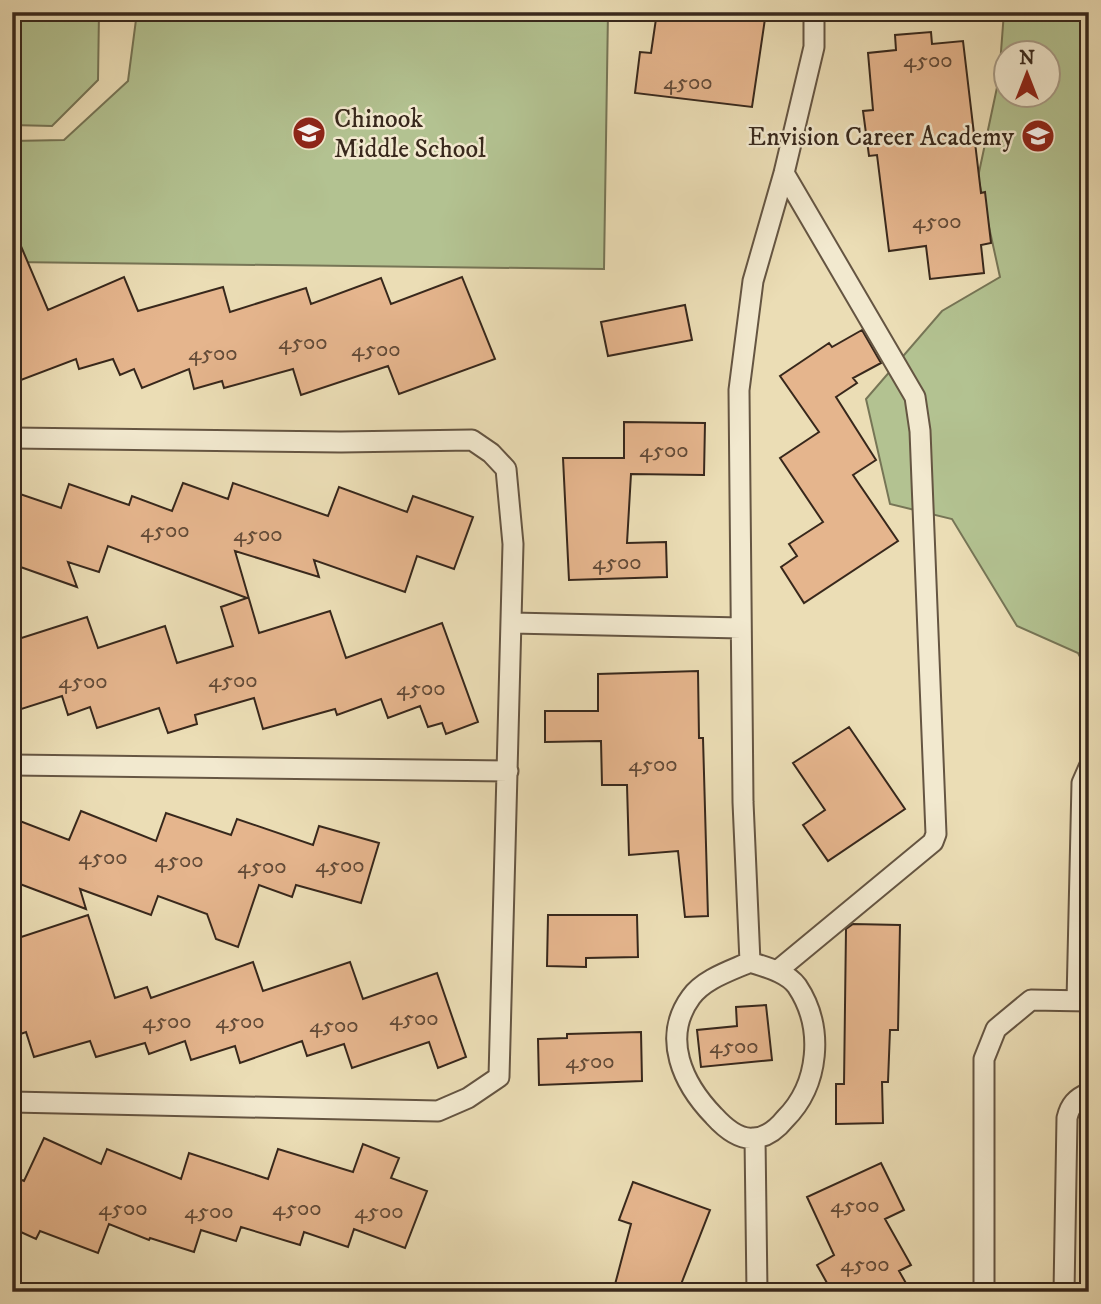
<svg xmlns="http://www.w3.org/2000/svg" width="1101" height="1304" viewBox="0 0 1101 1304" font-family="'IM FELL DW Pica',serif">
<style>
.green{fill:#b3c291;stroke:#767556;stroke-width:2;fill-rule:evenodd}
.building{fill:#e5b58d;stroke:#38281c;stroke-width:2}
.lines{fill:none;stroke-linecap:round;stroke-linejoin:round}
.lane-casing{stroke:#655542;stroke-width:23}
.lane{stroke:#f2e9cf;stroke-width:19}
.labels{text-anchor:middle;stroke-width:5;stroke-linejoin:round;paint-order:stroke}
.number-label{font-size:23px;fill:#634b38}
.poi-label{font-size:26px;fill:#38281c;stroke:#f2e9cf;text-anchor:start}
</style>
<rect width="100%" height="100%" fill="#ebddb5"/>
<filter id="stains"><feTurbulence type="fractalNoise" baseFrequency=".00286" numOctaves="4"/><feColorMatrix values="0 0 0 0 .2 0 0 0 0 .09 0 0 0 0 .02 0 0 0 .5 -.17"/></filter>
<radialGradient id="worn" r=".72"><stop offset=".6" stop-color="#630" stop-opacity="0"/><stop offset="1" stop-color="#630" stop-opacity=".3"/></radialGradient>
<!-- green -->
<path class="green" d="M 12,12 L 99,12 L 98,80 L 52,126 L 12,125 Z
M 137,12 L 608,12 L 604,269 L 12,262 L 12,141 L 64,140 L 128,81 Z
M 1004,12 L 1071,12 L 1071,18 L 1089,18 L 1089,674 L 1078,653 L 1017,626 L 952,519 L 890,504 L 866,399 L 942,311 L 1000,277 L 978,177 L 999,78 ZM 1006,52 L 1048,52 L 1048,94 L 1006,94 Z"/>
<!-- building -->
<path class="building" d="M 657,12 L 766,12 L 752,107 L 635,93 L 640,52 L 651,53 Z
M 931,32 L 932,44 L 963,41 L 981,193 L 985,192 L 991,243 L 981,245 L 984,273 L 930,279 L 926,246 L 889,251 L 877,155 L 869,156 L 863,111 L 873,110 L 868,53 L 896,50 L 895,35 Z
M 12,225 L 48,310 L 124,277 L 138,311 L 223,287 L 230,312 L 306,288 L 311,304 L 381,278 L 391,304 L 462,277 L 495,359 L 399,394 L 388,366 L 301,395 L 293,369 L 224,388 L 222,381 L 194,389 L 189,369 L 142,388 L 134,369 L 120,375 L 113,359 L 79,369 L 76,359 L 21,380 L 12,357 Z
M 685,305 L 692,340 L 608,356 L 601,322 Z
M 862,330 L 881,363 L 853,378 L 857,383 L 836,397 L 876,460 L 853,475 L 898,541 L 804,603 L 781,567 L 797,556 L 789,544 L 823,522 L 780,458 L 819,432 L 780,376 L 829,343 L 832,347 Z
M 624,422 L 705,423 L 704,475 L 631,474 L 627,543 L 666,542 L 667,577 L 569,580 L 563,458 L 624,458 Z
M 183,483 L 228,499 L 233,483 L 328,516 L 339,487 L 407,512 L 413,496 L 473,517 L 454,569 L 417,556 L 405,592 L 314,560 L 319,577 L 235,551 L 259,633 L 330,611 L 346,658 L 442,623 L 478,722 L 446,734 L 442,723 L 428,727 L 420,706 L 388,718 L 381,699 L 337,715 L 335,709 L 263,729 L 254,698 L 195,715 L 197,724 L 168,733 L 159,708 L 97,728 L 90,707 L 68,715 L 62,696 L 12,712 L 12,641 L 87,617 L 98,648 L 165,626 L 177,663 L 233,646 L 221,607 L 247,598 L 108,546 L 99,572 L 68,562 L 77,587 L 12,564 L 12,498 L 18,499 L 20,494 L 61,508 L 69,484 L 129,505 L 132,496 L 172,511 Z
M 698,671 L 699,738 L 703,738 L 708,916 L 685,917 L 678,851 L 629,855 L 627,785 L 602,785 L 601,741 L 545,742 L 545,711 L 598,711 L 598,674 Z
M 849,727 L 905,809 L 828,861 L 803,825 L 825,810 L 793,763 Z
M 81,811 L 156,841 L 166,813 L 231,835 L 237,819 L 313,845 L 319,826 L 379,843 L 361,903 L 296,885 L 292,897 L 259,885 L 238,947 L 216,939 L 207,914 L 158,896 L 151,915 L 80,889 L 86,909 L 12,881 L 12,818 L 69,840 Z
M 88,915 L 115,998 L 147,987 L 151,998 L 253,962 L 263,991 L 350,962 L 363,999 L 437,973 L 466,1057 L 438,1068 L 429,1042 L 352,1068 L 344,1044 L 307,1056 L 302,1041 L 240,1063 L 235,1046 L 191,1060 L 185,1041 L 149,1054 L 145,1043 L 96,1057 L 90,1041 L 34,1057 L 26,1032 L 12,1037 L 12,940 Z
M 548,915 L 637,915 L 638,957 L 586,958 L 586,967 L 547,966 Z
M 853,924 L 900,925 L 898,1030 L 890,1030 L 888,1082 L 882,1082 L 883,1123 L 836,1124 L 836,1084 L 844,1084 L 846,929 Z
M 766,1005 L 772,1060 L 701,1067 L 697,1030 L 737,1026 L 736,1007 Z
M 641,1032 L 642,1081 L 539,1085 L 538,1039 L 567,1038 L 567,1034 Z
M 44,1138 L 101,1164 L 107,1149 L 181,1179 L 189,1153 L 268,1179 L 278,1149 L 353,1172 L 363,1144 L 399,1158 L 391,1178 L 427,1191 L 405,1248 L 354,1229 L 348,1247 L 304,1232 L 300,1245 L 241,1227 L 236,1241 L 201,1230 L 194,1252 L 150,1238 L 149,1240 L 109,1224 L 98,1253 L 40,1231 L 36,1239 L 12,1228 L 12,1176 L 24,1181 Z
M 881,1163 L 904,1210 L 885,1219 L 911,1265 L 899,1271 L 911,1292 L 832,1292 L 817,1265 L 834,1255 L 807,1197 Z
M 633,1182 L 710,1210 L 678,1292 L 613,1292 L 631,1224 L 619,1220 Z"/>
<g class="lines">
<defs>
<path id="lane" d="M 12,438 L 341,442 L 472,440 L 491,453 L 506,469 L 513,544 L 499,1077 L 468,1098 L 438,1111 L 12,1102
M 512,623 L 741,628
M 12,765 L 508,771
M 750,962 L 743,802 L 739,390 L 753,281 L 784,173 L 814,47 L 814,12
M 750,962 C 765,967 787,972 797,986 C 825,1028 819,1085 785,1119 C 777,1129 768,1137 754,1138 C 739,1140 724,1127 714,1116 C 683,1084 661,1038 691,997 C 704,979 730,971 750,962 Z
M 777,971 L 933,842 L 936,834 L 920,431 L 915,397 L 784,173
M 1077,1001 L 1082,783 L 1089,767
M 755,1138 L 757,1292
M 984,1292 L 984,1059 L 996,1029 L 1031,1000 L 1089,1001
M 1064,1292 L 1067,1118 C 1070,1105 1076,1098 1089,1093"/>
</defs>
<!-- lane casing -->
<use href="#lane" class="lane-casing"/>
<!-- lane -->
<use href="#lane" class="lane"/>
</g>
<!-- icons -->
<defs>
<symbol id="school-disc" viewBox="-11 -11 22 22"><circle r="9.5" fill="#8f2418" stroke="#f2e9cf"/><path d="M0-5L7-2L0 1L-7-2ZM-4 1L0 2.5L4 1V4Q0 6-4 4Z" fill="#fff"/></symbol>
</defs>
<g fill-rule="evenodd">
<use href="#school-disc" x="290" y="114" width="38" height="38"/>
<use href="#school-disc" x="1019" y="117" width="38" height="38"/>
</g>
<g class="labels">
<!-- number labels -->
<g class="number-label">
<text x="928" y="67">4500</text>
<text x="688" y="89">4500</text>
<text x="937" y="228">4500</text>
<text x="303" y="349">4500</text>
<text x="376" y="356">4500</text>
<text x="213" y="360">4500</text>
<text x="664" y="457">4500</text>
<text x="165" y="537">4500</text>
<text x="258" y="541">4500</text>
<text x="617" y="569">4500</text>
<text x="233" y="687">4500</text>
<text x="83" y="688">4500</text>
<text x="421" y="695">4500</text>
<text x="653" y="771">4500</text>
<text x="103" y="864">4500</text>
<text x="179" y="867">4500</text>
<text x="340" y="872">4500</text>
<text x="262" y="873">4500</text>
<text x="414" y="1025">4500</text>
<text x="167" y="1028">4500</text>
<text x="240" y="1028">4500</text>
<text x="334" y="1032">4500</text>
<text x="734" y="1053">4500</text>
<text x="590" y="1068">4500</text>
<text x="855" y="1212">4500</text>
<text x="123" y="1215">4500</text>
<text x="297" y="1215">4500</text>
<text x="209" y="1218">4500</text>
<text x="379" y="1218">4500</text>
<text x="865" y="1271">4500</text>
</g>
<!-- poi labels -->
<g class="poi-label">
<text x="334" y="127">Chinook<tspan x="334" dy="30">Middle School</tspan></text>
<text x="1014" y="145" text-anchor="end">Envision Career Academy</text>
</g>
</g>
<!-- margin -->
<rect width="1101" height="1304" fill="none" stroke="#ebddb5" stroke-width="42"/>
<rect x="14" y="14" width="1073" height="1276" fill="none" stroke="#38281c" stroke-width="3.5"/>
<rect x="21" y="21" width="1059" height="1262" fill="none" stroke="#38281c" stroke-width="2"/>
<!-- north arrow -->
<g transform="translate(1027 74)"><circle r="33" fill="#f2e9cf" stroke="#a89c87" stroke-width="2"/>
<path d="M0-5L12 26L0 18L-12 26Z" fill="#8f2418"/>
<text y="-10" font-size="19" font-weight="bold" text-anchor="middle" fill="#38281c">N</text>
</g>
<rect width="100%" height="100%" filter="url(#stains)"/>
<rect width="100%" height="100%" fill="url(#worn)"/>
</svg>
